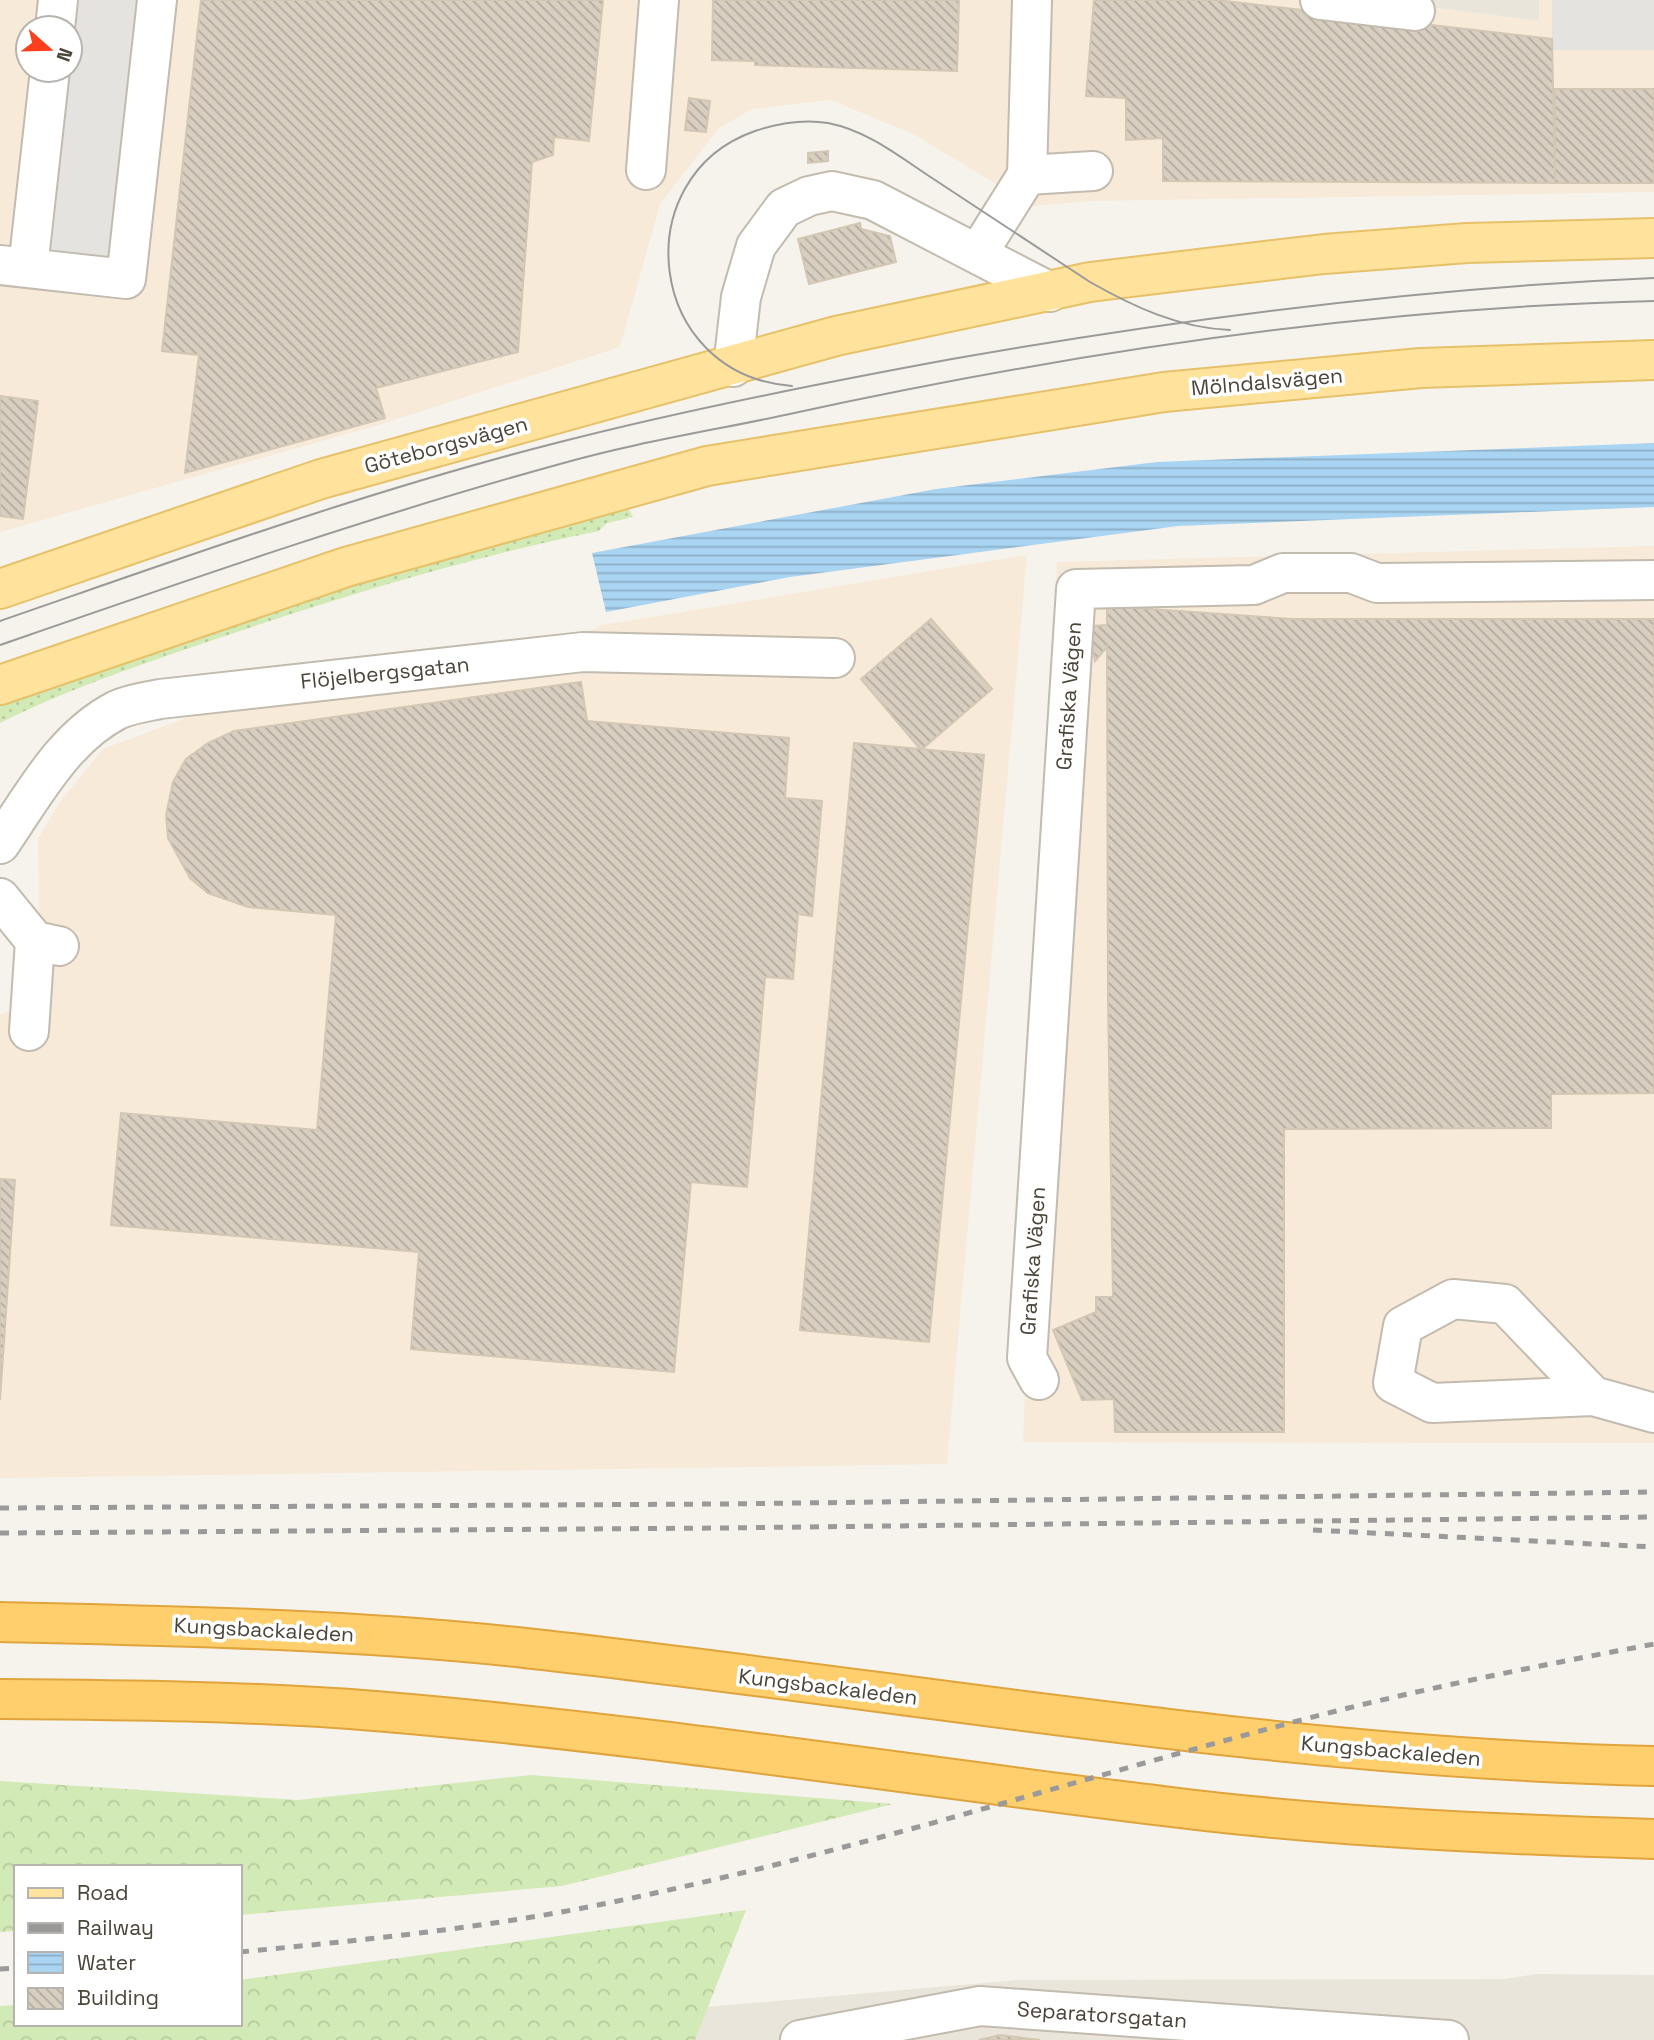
<svg xmlns="http://www.w3.org/2000/svg" width="1654" height="2040" viewBox="0 0 1654 2040" font-family="'Space Grotesk',sans-serif">
<style>
.residential{fill:#eae5da}
.commercial{fill:#f7ead8;fill-rule:evenodd}
.grass{fill:url(#grass-dots)}
.forest{fill:url(#forest-crowns)}
.parking{fill:#e5e3e0}
.water{fill:url(#water-rules)}
.building{fill:url(#building-back-hatch);stroke:#d3c7b4;stroke-width:2}
.lines{fill:none;stroke-linecap:round;stroke-linejoin:round}
.minor-casing{stroke:#c2bbae;stroke-width:42}
.major-casing{stroke:#e6c16a;stroke-width:42}
.highway-casing{stroke:#e0a43c;stroke-width:42}
.minor{stroke:#fff;stroke-width:38}
.major{stroke:#ffe39c;stroke-width:38}
.highway{stroke:#ffcf6e;stroke-width:38}
.tram{stroke:#9a9a9a;stroke-width:2}
.rail{stroke:#9a9a9a;stroke-width:5;stroke-dasharray:9 9;stroke-linecap:butt}
.labels{text-anchor:middle;stroke-width:7;stroke-linejoin:round;paint-order:stroke}
.street-label{font-size:21px;fill:#4b4439;stroke:#fff}
</style>
<defs>
<pattern id="grass-dots" width="8" height="8" patternUnits="userSpaceOnUse" patternTransform="scale(1.75)"><rect width="8" height="8" fill="#d2eab5"/><path d="M2 2h.1M6 6h.1" fill="none" stroke="#b6ca9c" stroke-width="1.8" stroke-linecap="round"/></pattern>
<pattern id="forest-crowns" width="20" height="18" patternUnits="userSpaceOnUse" patternTransform="scale(1.75)"><rect width="20" height="18" fill="#d2eab5"/><path d="M2 6a3 3 0 1 1 6 0M12 15a3 3 0 1 1 6 0" fill="none" stroke="#b6ca9c"/></pattern>
<pattern id="water-rules" width="6" height="5" patternUnits="userSpaceOnUse" patternTransform="scale(1.75)"><rect width="6" height="5" fill="#a9d4f2"/><path d="M0 2.5h6" fill="none" stroke="#8caec5"/></pattern>
<pattern id="building-back-hatch" width="6" height="6" patternUnits="userSpaceOnUse" patternTransform="scale(1.75)"><rect width="6" height="6" fill="#d8cfc1"/><path d="M-1 5l2 2M0 0l6 6M5-1l2 2" fill="none" stroke="#b1aa9e"/></pattern>
</defs>
<rect width="100%" height="100%" fill="#f6f3ec"/>
<!-- residential -->
<path class="residential" d="M 1374,0 L 1539,0 L 1539,21 Z
M 1537,1974 L 1654,1975 L 1654,2040 L 695,2040 L 707,2007 L 1019,1980 L 1504,1979 Z"/>
<!-- commercial -->
<path class="commercial" d="M 0,0 L 1374,0 L 1539,21 L 1539,0 L 1654,0 L 1654,192 L 1090,201 L 1033,206 L 913,134 L 831,100 L 752,109 L 718,129 L 660,204 L 620,347 L 382,424 L 0,532 ZM 28,28 L 70,28 L 70,70 L 28,70 Z
M 1654,546 L 1654,1443 L 1023,1442 L 1057,562 Z
M 1027,555 L 947,1464 L 0,1478 L 0,1015 L 40,996 L 38,839 L 59,803 L 103,749 L 189,717 L 486,676 L 603,625 Z"/>
<!-- grass -->
<path class="grass" d="M 619,507 L 630,511 L 633,517 L 607,523 L 599,531 C 476,556 356,592 237,632 C 157,659 76,685 0,723 L 0,704 L 211,625 Z"/>
<!-- forest -->
<path class="forest" d="M 531,1775 L 893,1804 L 562,1886 L 240,1915 L 240,1867 L 16,1867 L 16,1931 L 0,1932 L 0,1781 L 298,1800 Z
M 746,1910 L 695,2040 L 0,2040 L 0,2006 L 16,2005 L 16,2024 L 240,2024 L 240,1980 Z"/>
<!-- parking -->
<path class="parking" d="M 77,0 L 138,0 L 111,262 L 51,256 Z
M 1552,0 L 1654,0 L 1654,50 L 1552,50 Z"/>
<!-- water -->
<path class="water" d="M 1654,443 L 1654,507 L 1178,526 L 790,577 L 606,612 L 592,553 L 936,489 L 1157,462 Z"/>
<!-- building -->
<path class="building" d="M 201,0 L 603,0 L 589,141 L 554,137 L 553,155 L 532,162 L 518,352 L 376,388 L 385,418 L 185,473 L 199,355 L 162,351 Z
M 713,0 L 959,0 L 957,71 L 755,65 L 755,61 L 712,60 Z
M 1094,0 L 1217,0 L 1552,39 L 1555,183 L 1163,181 L 1163,138 L 1126,140 L 1126,98 L 1086,96 Z
M 1555,89 L 1654,89 L 1654,183 L 1555,183 Z
M 689,98 L 710,101 L 706,132 L 685,130 Z
M 828,151 L 828,161 L 808,163 L 808,153 Z
M 860,223 L 861,229 L 890,236 L 896,262 L 809,284 L 798,239 Z
M 0,396 L 38,401 L 23,519 L 0,516 Z
M 1107,606 L 1292,619 L 1654,619 L 1654,1093 L 1551,1094 L 1551,1128 L 1284,1129 L 1284,1432 L 1115,1432 L 1114,1399 L 1082,1400 L 1053,1330 L 1096,1312 L 1096,1297 L 1113,1297 L 1108,1000 L 1107,647 L 1095,661 L 1092,646 L 1093,626 L 1107,625 Z
M 931,619 L 992,689 L 921,750 L 861,679 Z
M 581,682 L 587,721 L 789,738 L 785,798 L 822,801 L 812,916 L 798,914 L 793,979 L 765,977 L 747,1187 L 691,1182 L 674,1372 L 411,1349 L 419,1252 L 111,1225 L 121,1113 L 317,1130 L 336,915 L 248,907 L 208,893 L 190,878 L 168,838 L 166,815 L 173,782 L 186,759 L 208,743 L 234,731 Z
M 854,743 L 984,755 L 929,1342 L 800,1330 Z
M 0,1179 L 15,1180 L 0,1400 Z
M 1000,2035 L 1040,2040 L 979,2040 Z"/>
<g class="lines">
<defs>
<path id="minor" d="M 1320,0 L 1415,11
M 55,28 L 58,0
M 646,170 L 659,0
M 1027,175 L 1093,171
M 978,253 L 1027,175 L 1032,0
M 0,265 L 126,279 L 157,0
M 28,268 L 50,70
M 733,367 L 741,297 L 756,246 L 784,208 L 809,196 L 832,191 L 873,200 L 1050,292
M 0,844 C 33,796 63,738 117,710 C 130,704 146,702 160,699 L 583,652 L 835,658
M 0,898 L 35,941 L 59,946
M 29,1031 L 35,941
M 1039,1380 L 1027,1358 L 1076,589 L 1254,585 L 1283,573 L 1351,573 L 1377,583 L 1654,580
M 1593,1396 L 1505,1304 L 1453,1299 L 1403,1326 L 1393,1383 L 1432,1403 L 1593,1396 L 1654,1413
M 800,2040 L 980,2006 L 1449,2040"/>
<path id="major" d="M 0,589 L 321,479 L 836,336 L 1090,282 L 1324,254 L 1467,243 L 1654,238
M 0,685 L 346,567 L 707,466 L 1164,392 L 1421,368 L 1654,360"/>
<path id="highway" d="M 0,1622 C 175,1626 351,1629 525,1648 C 902,1689 1275,1758 1654,1766
M 0,1699 C 125,1700 250,1701 375,1711 C 642,1733 906,1775 1171,1807 C 1331,1827 1493,1834 1654,1839"/>
</defs>
<!-- minor casing -->
<use href="#minor" class="minor-casing"/>
<!-- major casing -->
<use href="#major" class="major-casing"/>
<!-- highway casing -->
<use href="#highway" class="highway-casing"/>
<!-- minor -->
<use href="#minor" class="minor"/>
<!-- major -->
<use href="#major" class="major"/>
<!-- highway -->
<use href="#highway" class="highway"/>
<!-- tram -->
<path class="tram" d="M 792,386 C 646,375 624,177 755,131 C 779,123 804,119 828,123 C 869,131 901,158 935,180 C 987,214 1038,248 1090,282 C 1134,307 1179,328 1230,330
M 0,621 C 185,557 370,490 560,442 C 689,409 821,383 952,359 C 1185,318 1417,288 1654,278
M 0,645 C 185,581 371,516 560,464 C 633,443 710,431 785,415 C 1069,353 1362,308 1654,301"/>
<!-- rail -->
<path class="rail" d="M 0,1508 L 722,1504 L 1654,1492
M 1313,1530 L 1654,1547
M 0,1533 L 720,1528 L 1654,1517
M 240,1952 C 363,1940 487,1928 608,1903 C 844,1855 1073,1780 1305,1719 C 1420,1689 1537,1666 1654,1644
M 0,1969 L 16,1968"/>
</g>
<g class="labels">
<!-- street labels -->
<g class="street-label">
<text transform="translate(1267 382) rotate(-5)" y="7">Mölndalsvägen</text>
<text transform="translate(446 445) rotate(-15)" y="7">Göteborgsvägen</text>
<text transform="translate(385 673) rotate(-6)" y="7">Flöjelbergsgatan</text>
<text transform="translate(1069 696) rotate(-86)" y="7">Grafiska Vägen</text>
<text transform="translate(1033 1261) rotate(-86)" y="7">Grafiska Vägen</text>
<text transform="translate(264 1630) rotate(3)" y="7">Kungsbackaleden</text>
<text transform="translate(828 1687) rotate(7)" y="7">Kungsbackaleden</text>
<text transform="translate(1391 1751) rotate(5)" y="7">Kungsbackaleden</text>
<text transform="translate(1102 2015) rotate(4)" y="7">Separatorsgatan</text>
</g>
</g>
<!-- legend -->
<rect x="14" y="1865" width="228" height="161" fill="#ffffff" stroke="#b7b4b0" stroke-width="2"/>
<rect x="28" y="1888" width="35" height="10" fill="#ffe39c" stroke="#b7b4b0" stroke-width="2"/>
<text x="77" y="1900" font-size="21" fill="#4b4439">Road</text>
<rect x="28" y="1923" width="35" height="10" fill="#9a9a9a" stroke="#b7b4b0" stroke-width="2"/>
<text x="77" y="1935" font-size="21" fill="#4b4439">Railway</text>
<rect x="28" y="1952" width="35" height="21" fill="url(#water-rules)" stroke="#b7b4b0" stroke-width="2"/>
<text x="77" y="1970" font-size="21" fill="#4b4439">Water</text>
<rect x="28" y="1988" width="35" height="21" fill="url(#building-back-hatch)" stroke="#b7b4b0" stroke-width="2"/>
<text x="77" y="2005" font-size="21" fill="#4b4439">Building</text>
<!-- north arrow -->
<g transform="translate(49 49) rotate(110)"><circle r="33" fill="#ffffff" stroke="#b7b4b0" stroke-width="2"/>
<path d="M0-5L12 26L0 18L-12 26Z" fill="#fc3f1d"/>
<text y="-10" font-size="19" font-weight="bold" text-anchor="middle" fill="#4b4439">N</text>
</g>
</svg>
